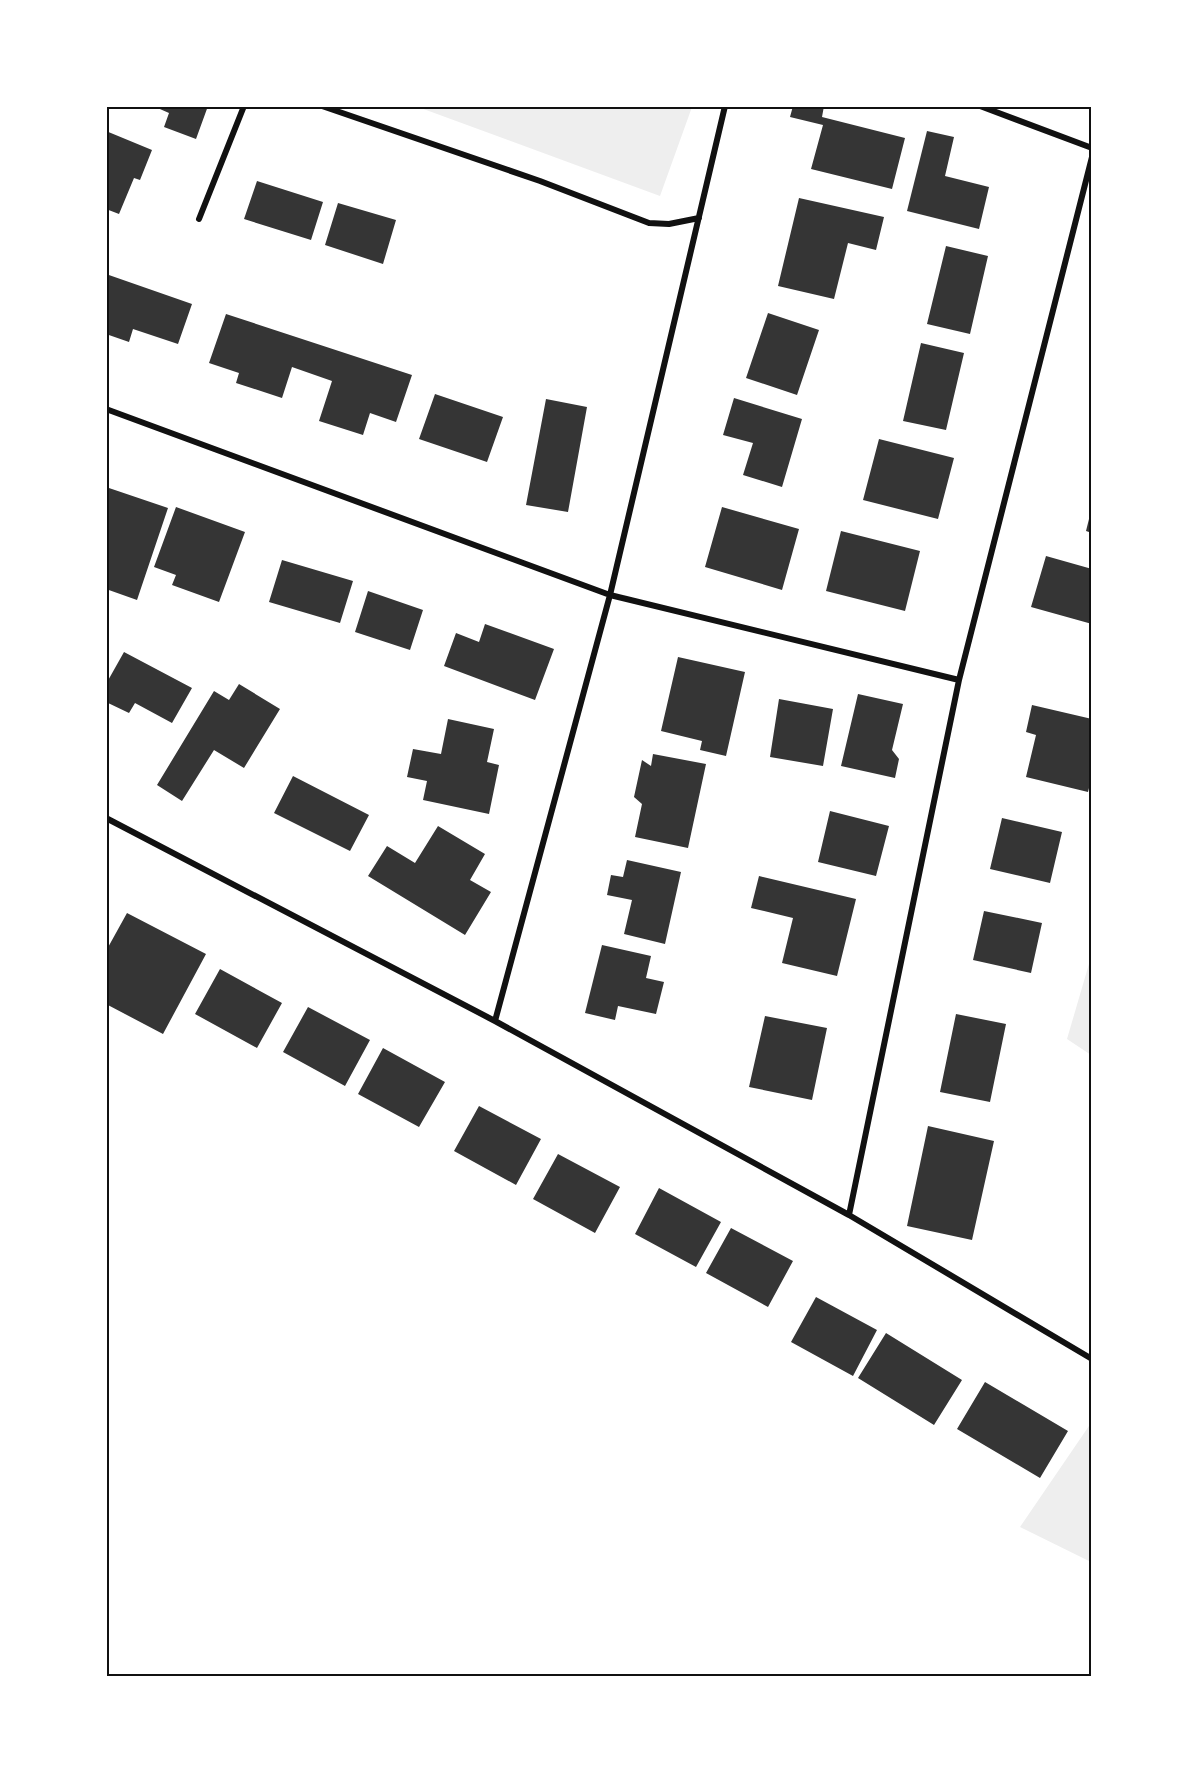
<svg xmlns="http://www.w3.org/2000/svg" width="1198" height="1783" viewBox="0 0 1198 1783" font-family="'Nunito Sans',sans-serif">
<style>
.green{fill:#eee}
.building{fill:#353535}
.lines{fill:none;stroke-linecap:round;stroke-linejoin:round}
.minor{stroke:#111;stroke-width:6}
.neatline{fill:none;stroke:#111;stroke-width:2}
</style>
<rect width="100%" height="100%" fill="#fff"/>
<!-- green -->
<path class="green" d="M 418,107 L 692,107 L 660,196 Z
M 1091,957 L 1091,1055 L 1067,1039 Z
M 1091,1423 L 1091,1562 L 1020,1527 Z"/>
<!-- building -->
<path class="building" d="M 153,106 L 208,106 L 196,139 L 164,127 L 169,113 Z
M 793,106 L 824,106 L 822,117 L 905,138 L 892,189 L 811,169 L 823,125 L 790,117 Z
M 106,131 L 152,150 L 140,180 L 134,178 L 119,214 L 106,209 Z
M 927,131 L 954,137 L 945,176 L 989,187 L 979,229 L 907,211 Z
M 257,181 L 323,202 L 311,240 L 244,219 Z
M 799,198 L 884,217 L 876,250 L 848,243 L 834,299 L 778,286 Z
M 338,203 L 396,220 L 383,264 L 325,245 Z
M 946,246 L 988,256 L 970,334 L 927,324 Z
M 106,274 L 192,304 L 178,344 L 133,329 L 129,342 L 106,334 Z
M 768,313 L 819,330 L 797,395 L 746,378 Z
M 226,314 L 412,375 L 396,422 L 370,413 L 363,435 L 319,421 L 332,381 L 292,367 L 282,398 L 236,383 L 239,373 L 209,363 Z
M 921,343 L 964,353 L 946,430 L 903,421 Z
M 435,394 L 503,417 L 487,462 L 419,439 Z
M 734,398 L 802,419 L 782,487 L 743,475 L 753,443 L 723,435 Z
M 546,399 L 587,407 L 568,512 L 526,505 Z
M 879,439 L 954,458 L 938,519 L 863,500 Z
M 106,487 L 168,508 L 137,600 L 106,589 Z
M 176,507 L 245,532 L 219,602 L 172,585 L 176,575 L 154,567 Z
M 722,507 L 799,529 L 782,590 L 705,567 Z
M 1091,511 L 1092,511 L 1092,533 L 1086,531 Z
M 841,531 L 920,551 L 905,611 L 826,591 Z
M 1046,556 L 1092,569 L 1092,624 L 1031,607 Z
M 282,560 L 353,581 L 340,623 L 269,602 Z
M 368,591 L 423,610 L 410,650 L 355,632 Z
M 485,624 L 554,649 L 535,700 L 444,666 L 456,633 L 479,642 Z
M 124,652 L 192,688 L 172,723 L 135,703 L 129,713 L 106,702 L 106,684 Z
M 678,657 L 745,672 L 726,756 L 700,750 L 702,741 L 661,731 Z
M 239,684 L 280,709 L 244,768 L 214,750 L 182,801 L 157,785 L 214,691 L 229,700 Z
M 858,694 L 903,704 L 892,750 L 899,759 L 895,778 L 841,766 Z
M 779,699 L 833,709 L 823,766 L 770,757 Z
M 1032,705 L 1092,719 L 1092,776 L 1088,792 L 1026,777 L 1036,735 L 1026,732 Z
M 448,719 L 494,729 L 487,762 L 499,765 L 489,814 L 423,800 L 427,781 L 407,777 L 413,749 L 441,754 Z
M 653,754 L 706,764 L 688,848 L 635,837 L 642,804 L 634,797 L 642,760 L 651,766 Z
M 293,776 L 369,815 L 350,851 L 274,813 Z
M 830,811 L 889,826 L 876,876 L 818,862 Z
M 1002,818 L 1062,832 L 1050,883 L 990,869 Z
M 438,826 L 485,854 L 470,880 L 491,892 L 465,935 L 368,876 L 387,846 L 415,863 Z
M 627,860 L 681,872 L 665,944 L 624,934 L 632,900 L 607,895 L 611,875 L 623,877 Z
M 759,876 L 856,899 L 837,976 L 782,963 L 793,918 L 751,908 Z
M 984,911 L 1042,923 L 1031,973 L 973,960 Z
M 127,913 L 206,954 L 163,1034 L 106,1004 L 106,951 Z
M 602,945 L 651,956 L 646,978 L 664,982 L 656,1014 L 618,1006 L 615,1020 L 585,1013 Z
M 220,969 L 282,1003 L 257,1048 L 195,1014 Z
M 308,1007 L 370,1040 L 345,1086 L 283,1052 Z
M 956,1014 L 1006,1024 L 990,1102 L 940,1092 Z
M 765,1016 L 827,1028 L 812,1100 L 749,1087 Z
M 383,1048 L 445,1082 L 419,1127 L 358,1094 Z
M 479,1106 L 541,1139 L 516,1185 L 454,1151 Z
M 928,1126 L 994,1141 L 972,1240 L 907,1226 Z
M 558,1154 L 620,1187 L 595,1233 L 533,1199 Z
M 659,1188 L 721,1222 L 696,1267 L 635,1234 Z
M 731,1228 L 793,1261 L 768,1307 L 706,1273 Z
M 816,1297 L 877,1330 L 853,1376 L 791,1342 Z
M 886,1333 L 962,1380 L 934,1425 L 858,1378 Z
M 985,1382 L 1068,1431 L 1040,1478 L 957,1429 Z"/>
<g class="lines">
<!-- minor -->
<path class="minor" d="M 322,106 L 540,181 L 649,223 L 669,224 L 699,218
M 980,106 L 1092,148
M 199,219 L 244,106
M 106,409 L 610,595 L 959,680
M 106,818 L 495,1021 L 849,1215 L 1092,1359
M 495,1021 L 610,595 L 725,106
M 849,1215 L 959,680 L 1092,157"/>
</g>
<!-- border -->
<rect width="1198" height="1783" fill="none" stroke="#ffffff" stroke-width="216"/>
<rect x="108" y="108" width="982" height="1567" class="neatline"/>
</svg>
